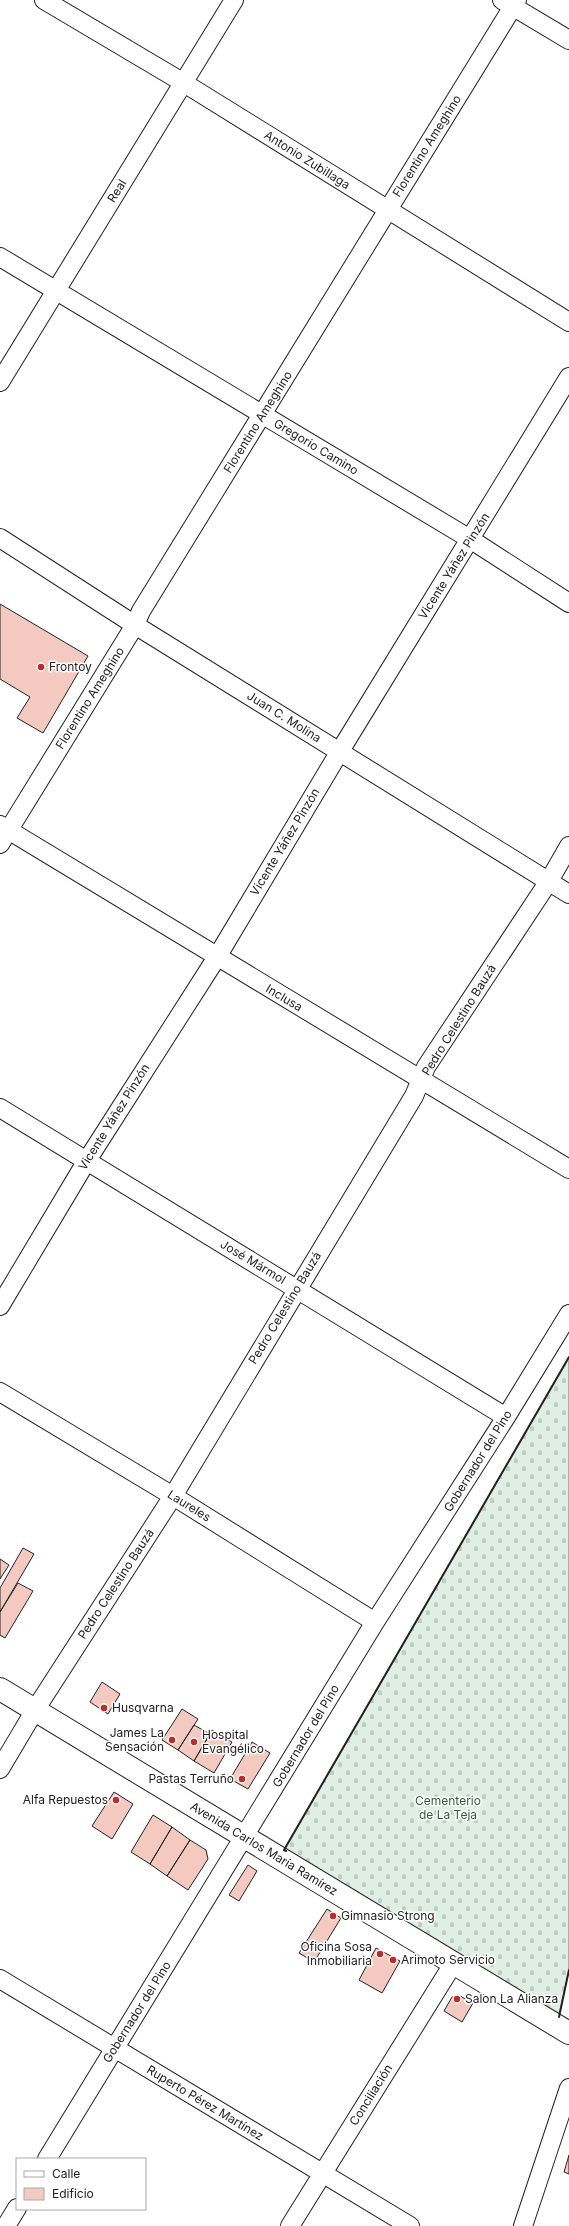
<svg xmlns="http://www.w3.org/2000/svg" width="569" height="2226" viewBox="0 0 569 2226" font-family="Inter,sans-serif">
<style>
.cemetery{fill:url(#cemetery-stones);stroke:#6f6f6f}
.building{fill:#f3c9c0;stroke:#222}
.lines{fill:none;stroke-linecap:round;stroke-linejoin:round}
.minor-casing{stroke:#222;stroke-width:20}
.major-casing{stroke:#222;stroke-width:24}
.minor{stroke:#fff;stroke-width:18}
.major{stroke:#fff;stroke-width:22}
.wall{stroke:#222;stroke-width:2}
.poi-dot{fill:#c62828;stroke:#fff;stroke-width:1.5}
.labels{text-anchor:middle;stroke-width:3;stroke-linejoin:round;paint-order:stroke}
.street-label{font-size:12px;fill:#222;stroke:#fff}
.poi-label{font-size:12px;fill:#222;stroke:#fff;text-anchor:start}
.park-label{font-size:12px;fill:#2f5e38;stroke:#fff}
</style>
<defs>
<pattern id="cemetery-stones" width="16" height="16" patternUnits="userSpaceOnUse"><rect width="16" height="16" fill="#e0efe3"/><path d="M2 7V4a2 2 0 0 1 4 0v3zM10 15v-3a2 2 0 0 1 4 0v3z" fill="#c0cdc2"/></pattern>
</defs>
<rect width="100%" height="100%" fill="#fff"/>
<!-- cemetery -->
<path class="cemetery" d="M 569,1357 L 569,1970 L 558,2019 L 284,1850 Z"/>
<!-- building -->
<path class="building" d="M 0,604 L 88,656 L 43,733 L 17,718 L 30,697 L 0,679 Z
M 23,1548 L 34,1554 L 0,1612 L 0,1588 Z
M 0,1559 L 9,1565 L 0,1579 Z
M 18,1583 L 33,1591 L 5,1638 L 0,1635 L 0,1612 Z
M 102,1682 L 120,1694 L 108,1714 L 90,1702 Z
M 182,1709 L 198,1719 L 178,1750 L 162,1740 Z
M 194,1725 L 210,1734 L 194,1761 L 178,1750 Z
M 212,1730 L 232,1742 L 214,1773 L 194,1761 Z
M 252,1742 L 270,1753 L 248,1789 L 230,1779 Z
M 114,1792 L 133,1804 L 112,1839 L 92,1826 Z
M 153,1815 L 172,1827 L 150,1864 L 131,1852 Z
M 172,1827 L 190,1840 L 167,1876 L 150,1864 Z
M 190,1840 L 206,1850 L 208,1859 L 188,1890 L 167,1876 Z
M 248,1865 L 257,1871 L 239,1901 L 229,1895 Z
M 327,1909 L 341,1918 L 314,1962 L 299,1953 Z
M 376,1948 L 400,1961 L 382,1993 L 359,1980 Z
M 460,1996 L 473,2003 L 462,2022 L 444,2011 L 452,1997 Z
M 569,2155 L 569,2174 L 564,2172 Z"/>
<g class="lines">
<defs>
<path id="minor" d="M 44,0 L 184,83 L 569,322
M 502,0 L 569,40
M 0,257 L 470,539 L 569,603
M 0,382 L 234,0
M 0,538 L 135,625 L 569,894
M 0,825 L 569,1169
M 0,844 L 135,625 L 141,611 L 517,0
M 0,1108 L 506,1417
M 0,1306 L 86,1162 L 217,957 L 340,751 L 569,377
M 0,1392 L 173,1496 L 375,1622
M 0,1769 L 35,1710 L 173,1496 L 414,1096 L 426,1067 L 549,881 L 569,846
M 0,1979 L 410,2226
M 47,2159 L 375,1622 L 506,1417 L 569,1314
M 6,2226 L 17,2208
M 290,2226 L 453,1964
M 523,2226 L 569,2088"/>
<path id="major" d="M 0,1689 L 569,2033"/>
</defs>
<!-- minor casing -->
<use href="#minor" class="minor-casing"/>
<!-- major casing -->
<use href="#major" class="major-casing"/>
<!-- minor -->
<use href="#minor" class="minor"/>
<!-- major -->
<use href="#major" class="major"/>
<!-- wall -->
<path class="wall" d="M 286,1851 L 284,1850 L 569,1357
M 559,2017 L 569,1970"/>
</g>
<!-- markers -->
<g class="poi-dot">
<circle cx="41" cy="667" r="4"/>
<circle cx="104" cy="1708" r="4"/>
<circle cx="172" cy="1740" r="4"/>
<circle cx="194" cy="1742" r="4"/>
<circle cx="242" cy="1779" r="4"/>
<circle cx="116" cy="1800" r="4"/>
<circle cx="333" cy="1916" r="4"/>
<circle cx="380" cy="1954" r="4"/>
<circle cx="393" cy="1960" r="4"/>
<circle cx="457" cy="1999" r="4"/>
</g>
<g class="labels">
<!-- street labels -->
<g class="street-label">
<text transform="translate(427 146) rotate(-58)" y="4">Florentino Ameghino</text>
<text transform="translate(307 160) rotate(32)" y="4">Antonio Zubillaga</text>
<text transform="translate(117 191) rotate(-58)" y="4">Real</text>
<text transform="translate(258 422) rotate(-58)" y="4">Florentino Ameghino</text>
<text transform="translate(316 447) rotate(31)" y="4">Gregorio Camino</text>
<text transform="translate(454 566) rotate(-58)" y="4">Vicente Yáñez Pinzón</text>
<text transform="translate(90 698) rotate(-58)" y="4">Florentino Ameghino</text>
<text transform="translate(284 717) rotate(32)" y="4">Juan C. Molina</text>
<text transform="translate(285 842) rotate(-59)" y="4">Vicente Yáñez Pinzón</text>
<text transform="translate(284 998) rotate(31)" y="4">Inclusa</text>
<text transform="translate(459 1020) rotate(-58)" y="4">Pedro Celestino Bauzá</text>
<text transform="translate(114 1117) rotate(-58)" y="4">Vicente Yáñez Pinzón</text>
<text transform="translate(253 1262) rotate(31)" y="4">José Mármol</text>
<text transform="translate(285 1308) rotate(-59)" y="4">Pedro Celestino Bauzá</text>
<text transform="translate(478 1461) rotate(-58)" y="4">Gobernador del Pino</text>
<text transform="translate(189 1506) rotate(32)" y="4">Laureles</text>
<text transform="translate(116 1584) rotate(-57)" y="4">Pedro Celestino Bauzá</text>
<text transform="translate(306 1736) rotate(-59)" y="4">Gobernador del Pino</text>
<text transform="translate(264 1849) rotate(31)" y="4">Avenida Carlos María Ramírez</text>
<text transform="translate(137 2012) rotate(-58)" y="4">Gobernador del Pino</text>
<text transform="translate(371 2095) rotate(-58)" y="4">Conciliación</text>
<text transform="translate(205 2103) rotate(31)" y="4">Ruperto Pérez Martínez</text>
</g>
<!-- poi labels -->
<g class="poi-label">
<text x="49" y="671">Frontoy</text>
<text x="112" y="1712">Husqvarna</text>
<text x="164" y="1737" text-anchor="end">James La<tspan x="164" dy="14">Sensación</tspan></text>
<text x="202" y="1739">Hospital<tspan x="202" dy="14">Evangélico</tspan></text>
<text x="234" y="1783" text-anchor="end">Pastas Terruño</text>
<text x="108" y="1804" text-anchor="end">Alfa Repuestos</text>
<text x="341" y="1920">Gimnasio Strong</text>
<text x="372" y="1951" text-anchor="end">Oficina Sosa<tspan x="372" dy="14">Inmobiliaria</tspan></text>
<text x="401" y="1964">Arimoto Servicio</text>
<text x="465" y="2003">Salon La Alianza</text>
</g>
<!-- park labels -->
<g class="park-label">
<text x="448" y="1805">Cementerio<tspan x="448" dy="14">de La Teja</tspan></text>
</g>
</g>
<!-- legend -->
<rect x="16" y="2158" width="130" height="52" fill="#ffffff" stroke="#a7a7a7"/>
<rect x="24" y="2171" width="20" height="6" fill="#ffffff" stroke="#a7a7a7"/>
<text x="52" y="2178" font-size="12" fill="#222222">Calle</text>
<rect x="24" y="2188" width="20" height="12" fill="#f3c9c0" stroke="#a7a7a7"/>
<text x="52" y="2198" font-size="12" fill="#222222">Edificio</text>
</svg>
